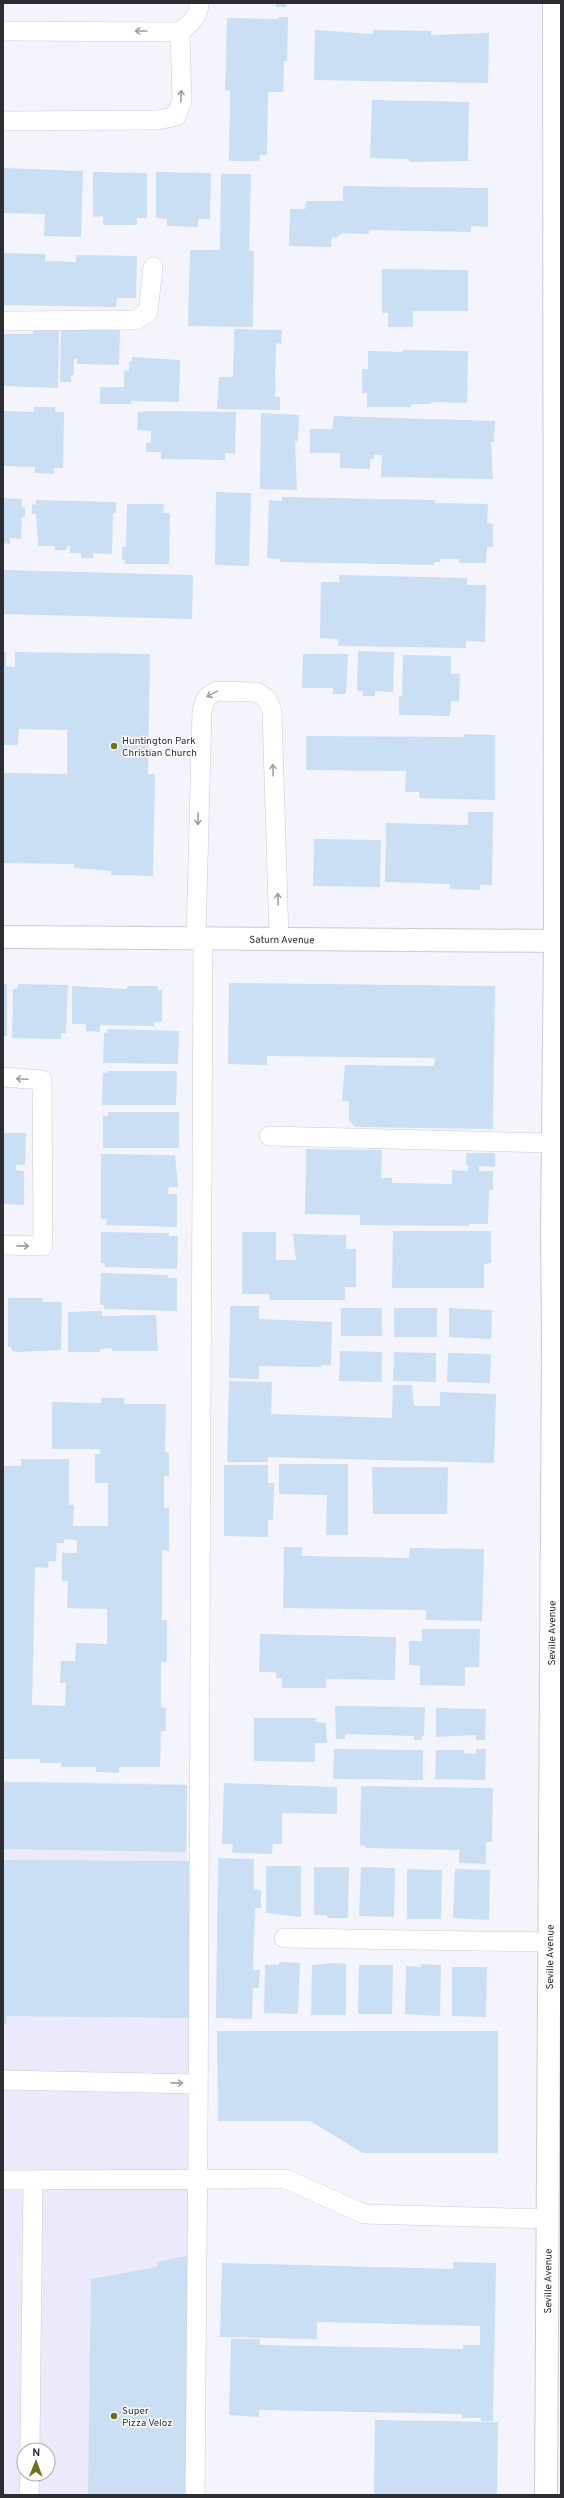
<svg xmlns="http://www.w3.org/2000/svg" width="564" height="2498" viewBox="0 0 564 2498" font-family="Overpass,sans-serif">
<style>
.built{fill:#eaeafb;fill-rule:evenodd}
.building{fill:#cadef4;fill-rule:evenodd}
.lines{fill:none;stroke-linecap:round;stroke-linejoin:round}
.lane-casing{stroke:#cacad8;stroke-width:20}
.secondary-casing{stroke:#cacad8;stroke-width:24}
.lane{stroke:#fff;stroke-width:19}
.secondary{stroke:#fff;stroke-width:22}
.oneway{stroke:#a0a0a3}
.poi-dot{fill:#6f7115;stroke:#fff;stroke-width:1.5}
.labels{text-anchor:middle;stroke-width:3;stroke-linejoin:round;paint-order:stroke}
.poi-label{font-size:10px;fill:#2c2c32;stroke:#fff;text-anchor:start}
.street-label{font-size:10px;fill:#2c2c32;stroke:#fff}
</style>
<rect width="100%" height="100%" fill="#f4f4fd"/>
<!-- built -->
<path class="built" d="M 3,1781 L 186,1784 L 196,2495 L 3,2495 ZM 24,2450 L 48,2450 L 48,2474 L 24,2474 Z"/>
<!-- building -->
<path class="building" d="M 276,3 L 286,3 L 286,7 L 276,7 Z
M 278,17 L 288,17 L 287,61 L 284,61 L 283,92 L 268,92 L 267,155 L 260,155 L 259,161 L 229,161 L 230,91 L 225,90 L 227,18 L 278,19 Z
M 315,30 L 373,34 L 373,30 L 431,31 L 431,35 L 489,33 L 488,83 L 314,80 Z
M 372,100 L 469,102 L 468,161 L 409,162 L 409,159 L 370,158 Z
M 3,168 L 83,171 L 81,237 L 44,236 L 45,214 L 3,213 Z
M 93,172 L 147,173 L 147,218 L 137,218 L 137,225 L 103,225 L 103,216 L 93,217 Z
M 156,172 L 211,173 L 210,219 L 198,219 L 198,227 L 167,226 L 167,219 L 156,218 Z
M 221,174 L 251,174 L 249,251 L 254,251 L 253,327 L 188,326 L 190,250 L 220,250 Z
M 343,186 L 488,188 L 488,227 L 471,226 L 471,232 L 369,230 L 369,234 L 342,233 L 336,238 L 332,237 L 331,247 L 289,246 L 290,209 L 305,209 L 306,201 L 343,201 Z
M 3,253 L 45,254 L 45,261 L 76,262 L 76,255 L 137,256 L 136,298 L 117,298 L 116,307 L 3,305 Z
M 382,269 L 468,270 L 468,311 L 413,311 L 413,327 L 388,327 L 388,313 L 382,313 Z
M 33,329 L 59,330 L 58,388 L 3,386 L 3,334 L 33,334 Z
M 61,329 L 120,329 L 119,365 L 77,364 L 77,359 L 74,359 L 74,375 L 71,375 L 71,382 L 60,382 Z
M 234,329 L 282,330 L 281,344 L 276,343 L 275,397 L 280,397 L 280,410 L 217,409 L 219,377 L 233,377 Z
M 403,350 L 468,351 L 467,403 L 431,402 L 431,404 L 411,404 L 411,407 L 367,407 L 367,393 L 362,393 L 362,369 L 368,369 L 368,351 L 403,352 Z
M 132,357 L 180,360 L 179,402 L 131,401 L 131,404 L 100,404 L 100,387 L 124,387 L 124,370 L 129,371 L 129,361 L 132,361 Z
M 34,407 L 55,407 L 55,412 L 64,412 L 63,468 L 54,468 L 54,474 L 35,473 L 35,467 L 3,466 L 3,411 L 34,412 Z
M 151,411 L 236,412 L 235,454 L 225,453 L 225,460 L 161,459 L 161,452 L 146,452 L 146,443 L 151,443 L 151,431 L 137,430 L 138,412 Z
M 261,413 L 299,415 L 298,441 L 295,441 L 297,490 L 260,489 Z
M 334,416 L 495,421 L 494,442 L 491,442 L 493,479 L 381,477 L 382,455 L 374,455 L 374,459 L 370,459 L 370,469 L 340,468 L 340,453 L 310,453 L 310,429 L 332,429 Z
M 216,492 L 251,493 L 249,566 L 215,565 Z
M 282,497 L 435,500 L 435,503 L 488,504 L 487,523 L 493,524 L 493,547 L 487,547 L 486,563 L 459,563 L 459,559 L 440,559 L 440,562 L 434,562 L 434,565 L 280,562 L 280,559 L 267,558 L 269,500 L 282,501 Z
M 3,498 L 22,499 L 22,507 L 25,507 L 25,517 L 22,517 L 21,539 L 10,538 L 10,544 L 3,543 Z
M 36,500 L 116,502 L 116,513 L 113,513 L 112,554 L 93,553 L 93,558 L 81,558 L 81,553 L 70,553 L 70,546 L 67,546 L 67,550 L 55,550 L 55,546 L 38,546 L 36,514 L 32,514 L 32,504 L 36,505 Z
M 127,504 L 164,504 L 163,513 L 170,513 L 169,564 L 125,564 L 125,560 L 122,560 L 122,547 L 126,547 Z
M 3,570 L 193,575 L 192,619 L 3,614 Z
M 339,575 L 467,578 L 467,585 L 486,585 L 485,642 L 466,641 L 466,648 L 338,646 L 338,639 L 320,638 L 321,582 L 339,582 Z
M 358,651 L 394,652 L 393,692 L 375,691 L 375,696 L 363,696 L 363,691 L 357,691 Z
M 3,652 L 6,652 L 6,666 L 15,667 L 15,652 L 150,654 L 148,774 L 155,774 L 153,876 L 111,875 L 111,871 L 74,868 L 74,864 L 3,863 L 3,773 L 67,774 L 67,730 L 19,729 L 18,745 L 3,745 Z
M 303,654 L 348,654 L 346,694 L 333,694 L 333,688 L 302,688 Z
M 403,655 L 451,656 L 451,674 L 460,674 L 459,701 L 451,701 L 450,716 L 399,715 L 399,696 L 402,696 Z
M 464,734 L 495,735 L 495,800 L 419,798 L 419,792 L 405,792 L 406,771 L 306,770 L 306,736 L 464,737 Z
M 468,812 L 493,812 L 492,885 L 480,885 L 480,890 L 450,889 L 450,884 L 385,882 L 386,823 L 468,825 Z
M 314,839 L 381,840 L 380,887 L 313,886 Z
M 229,983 L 495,986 L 493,1129 L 355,1127 L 349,1120 L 349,1101 L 342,1101 L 345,1065 L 434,1066 L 435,1058 L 267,1056 L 267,1065 L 228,1064 Z
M 3,984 L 7,984 L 7,1036 L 3,1036 Z
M 18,984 L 68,985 L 66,1033 L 61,1033 L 61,1039 L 12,1038 L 13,989 L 17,989 Z
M 72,986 L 127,989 L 127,986 L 158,986 L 158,990 L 162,990 L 162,1022 L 154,1022 L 154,1026 L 100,1025 L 100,1032 L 86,1031 L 86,1024 L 72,1024 Z
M 107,1029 L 179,1031 L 178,1064 L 103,1063 L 104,1033 L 107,1033 Z
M 107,1071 L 177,1071 L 176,1105 L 102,1105 L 103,1073 L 107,1073 Z
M 108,1112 L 179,1112 L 179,1148 L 103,1148 L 103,1116 L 108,1116 Z
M 3,1133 L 26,1133 L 25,1165 L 16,1165 L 16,1170 L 24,1171 L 24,1205 L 3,1204 Z
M 306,1149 L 382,1150 L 381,1178 L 392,1178 L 392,1183 L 452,1184 L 452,1170 L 468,1171 L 468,1165 L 466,1165 L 466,1153 L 495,1153 L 495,1167 L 479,1166 L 479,1171 L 493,1171 L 493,1190 L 489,1190 L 488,1224 L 469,1224 L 469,1226 L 360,1225 L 360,1215 L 305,1214 Z
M 101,1154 L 175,1155 L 178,1187 L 169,1187 L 168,1194 L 177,1194 L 177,1227 L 106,1225 L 107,1219 L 101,1219 Z
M 393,1231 L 491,1231 L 491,1263 L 484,1264 L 484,1288 L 392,1288 Z
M 101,1232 L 169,1233 L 169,1236 L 178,1236 L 177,1269 L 105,1267 L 105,1263 L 101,1263 Z
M 242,1232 L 276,1232 L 276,1260 L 296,1260 L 293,1234 L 346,1235 L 346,1249 L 356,1249 L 356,1287 L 345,1287 L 345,1300 L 270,1300 L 269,1294 L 242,1294 Z
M 101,1273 L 168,1275 L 168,1278 L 177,1278 L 177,1311 L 104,1309 L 104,1305 L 100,1305 Z
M 8,1298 L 43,1298 L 42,1302 L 62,1302 L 61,1350 L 19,1352 L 12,1351 L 11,1347 L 8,1347 Z
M 230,1306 L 259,1306 L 259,1319 L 332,1322 L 331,1365 L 321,1365 L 321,1367 L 259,1366 L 259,1379 L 229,1378 Z
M 341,1308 L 382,1308 L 382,1336 L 341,1336 Z
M 394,1308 L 437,1308 L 437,1337 L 394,1337 Z
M 449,1308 L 492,1310 L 491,1339 L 449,1337 Z
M 102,1311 L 102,1316 L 156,1315 L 158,1351 L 112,1351 L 112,1348 L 100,1349 L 100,1352 L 68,1352 L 68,1312 Z
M 340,1351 L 382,1352 L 382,1382 L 339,1381 Z
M 394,1352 L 436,1353 L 436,1382 L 393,1381 Z
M 448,1353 L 491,1354 L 490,1383 L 447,1382 Z
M 229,1381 L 272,1382 L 271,1414 L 392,1418 L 393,1385 L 412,1385 L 414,1406 L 440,1406 L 440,1392 L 496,1394 L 494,1463 L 268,1457 L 268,1462 L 227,1462 Z
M 101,1398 L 124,1398 L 124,1404 L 166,1404 L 165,1452 L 169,1453 L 169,1476 L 164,1476 L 164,1508 L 169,1508 L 169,1551 L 162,1550 L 162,1620 L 167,1620 L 167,1662 L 161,1662 L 161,1707 L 166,1708 L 166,1731 L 161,1731 L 160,1767 L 119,1767 L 119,1773 L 96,1772 L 96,1767 L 61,1767 L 61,1763 L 40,1763 L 40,1759 L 3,1759 L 3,1466 L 21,1466 L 21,1459 L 69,1459 L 69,1505 L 74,1505 L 73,1526 L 108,1526 L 108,1483 L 95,1483 L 95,1454 L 100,1454 L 100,1449 L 52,1449 L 52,1402 L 101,1403 ZM 64,1539 L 77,1540 L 77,1553 L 62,1553 L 62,1581 L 68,1581 L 67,1608 L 107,1609 L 107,1644 L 76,1643 L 75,1661 L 61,1661 L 60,1683 L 66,1683 L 65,1706 L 32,1705 L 35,1567 L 48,1568 L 49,1561 L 56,1561 L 57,1543 L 64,1543 Z
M 279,1464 L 348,1464 L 348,1535 L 326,1535 L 327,1495 L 279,1494 Z
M 224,1465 L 268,1465 L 268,1483 L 274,1483 L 273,1520 L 268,1520 L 268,1537 L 224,1536 Z
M 372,1467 L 448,1467 L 447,1514 L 373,1514 Z
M 284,1547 L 302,1547 L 302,1556 L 409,1558 L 410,1548 L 484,1549 L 482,1621 L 426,1620 L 426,1610 L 283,1608 Z
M 422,1629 L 480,1629 L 479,1667 L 465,1667 L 465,1686 L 420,1685 L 420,1666 L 409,1665 L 409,1641 L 422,1641 Z
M 260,1634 L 396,1637 L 395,1680 L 326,1679 L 326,1688 L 282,1688 L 282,1678 L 276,1678 L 276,1672 L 259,1672 Z
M 335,1706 L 425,1707 L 424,1736 L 422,1736 L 422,1740 L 414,1740 L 414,1736 L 345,1734 L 345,1739 L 336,1739 Z
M 436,1708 L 486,1709 L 485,1740 L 476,1740 L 476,1735 L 436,1737 Z
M 254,1718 L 316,1718 L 316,1722 L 326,1723 L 327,1743 L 315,1743 L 315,1762 L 254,1761 Z
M 334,1749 L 423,1750 L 423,1780 L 333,1779 Z
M 476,1749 L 486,1749 L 485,1780 L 435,1779 L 436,1750 L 464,1750 L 464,1753 L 476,1754 Z
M 3,1782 L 187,1785 L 186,1852 L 3,1849 Z
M 224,1783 L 337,1787 L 337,1814 L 282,1813 L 282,1844 L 273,1844 L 272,1854 L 232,1853 L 233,1844 L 222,1844 Z
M 361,1786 L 493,1788 L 492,1842 L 486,1842 L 486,1864 L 459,1863 L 459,1850 L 366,1848 L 366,1846 L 360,1845 Z
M 218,1858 L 254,1859 L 254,1890 L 261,1890 L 261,1908 L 255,1908 L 253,1970 L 260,1970 L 259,1988 L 253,1988 L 252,2019 L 216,2018 Z
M 3,1860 L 195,1861 L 193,2018 L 6,2016 L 7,2024 L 3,2024 Z
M 266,1866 L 301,1866 L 301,1917 L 266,1913 Z
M 314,1867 L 349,1867 L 348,1918 L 327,1918 L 327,1915 L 314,1915 Z
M 361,1867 L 395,1868 L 394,1917 L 359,1916 Z
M 407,1869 L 442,1870 L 441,1919 L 407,1919 Z
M 455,1869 L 490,1870 L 489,1920 L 453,1918 Z
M 279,1962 L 300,1963 L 298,2014 L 264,2013 L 265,1965 L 279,1965 Z
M 332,1963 L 346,1964 L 346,2015 L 311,2015 L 312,1965 Z
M 421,1964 L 441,1965 L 440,2016 L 405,2014 L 406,1966 L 421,1967 Z
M 359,1965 L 393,1965 L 392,2014 L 358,2014 Z
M 452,1967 L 487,1967 L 486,2017 L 452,2016 Z
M 217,2031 L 498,2031 L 498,2153 L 363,2153 L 310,2121 L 218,2121 Z
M 191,2255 L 186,2495 L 88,2495 L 91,2279 L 157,2267 L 157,2262 Z
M 453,2262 L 496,2263 L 493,2421 L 481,2421 L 481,2418 L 462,2418 L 462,2414 L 259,2410 L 259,2417 L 229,2415 L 231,2339 L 260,2339 L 260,2345 L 463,2349 L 463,2345 L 480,2345 L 480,2326 L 317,2322 L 317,2339 L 220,2337 L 222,2263 L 453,2269 Z
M 375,2420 L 498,2422 L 497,2495 L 374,2495 Z"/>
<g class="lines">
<defs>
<path id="lane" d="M 3,31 L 180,32 C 190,24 199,17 199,3
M 3,121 L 158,120 L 176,116 L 182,101 L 180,32
M 3,321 L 136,320 L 148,312 L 153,267
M 196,938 L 202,711 L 206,698 L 216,691 L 257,692 L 267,699 L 272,711 L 279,938
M 3,1077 L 42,1080 L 43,1246 L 3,1245
M 269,1136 L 553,1143
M 284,1938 L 550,1942
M 3,2080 L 198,2084
M 3,2180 L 286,2179 L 364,2214 L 548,2219
M 30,2450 L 33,2180
M 29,2495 L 30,2474
M 195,2495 L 198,2142 L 203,938"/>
<g id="secondary">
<path id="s1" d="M 3,937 L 561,941"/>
<path id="s2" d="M 546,2495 L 553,1343 L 552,1229 L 555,941 L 554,3"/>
</g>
</defs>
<!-- lane casing -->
<use href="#lane" class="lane-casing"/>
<!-- secondary casing -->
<use href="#secondary" class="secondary-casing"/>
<!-- lane -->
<use href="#lane" class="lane"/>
<!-- secondary -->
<use href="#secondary" class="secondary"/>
</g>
<!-- one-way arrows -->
<defs><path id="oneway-shaft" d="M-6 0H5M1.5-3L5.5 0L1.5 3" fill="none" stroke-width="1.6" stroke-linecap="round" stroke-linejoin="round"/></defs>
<g class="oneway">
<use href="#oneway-shaft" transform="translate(141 31) rotate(-180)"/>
<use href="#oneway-shaft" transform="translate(181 96) rotate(-88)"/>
<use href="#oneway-shaft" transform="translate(212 694) rotate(151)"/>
<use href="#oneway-shaft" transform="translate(273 770) rotate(-92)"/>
<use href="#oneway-shaft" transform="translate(198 819) rotate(92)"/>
<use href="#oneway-shaft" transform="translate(278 899) rotate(-92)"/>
<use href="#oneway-shaft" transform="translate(22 1079) rotate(-177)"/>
<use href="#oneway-shaft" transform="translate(23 1246) rotate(1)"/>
<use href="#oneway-shaft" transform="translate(177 2083) rotate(1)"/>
</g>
<!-- markers -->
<g class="poi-dot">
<circle cx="114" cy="746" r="4"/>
<circle cx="114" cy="2416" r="4"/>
</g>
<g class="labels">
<!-- poi labels -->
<g class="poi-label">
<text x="122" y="744">Huntington Park<tspan x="122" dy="12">Christian Church</tspan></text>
<text x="122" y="2414">Super<tspan x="122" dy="12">Pizza Veloz</tspan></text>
</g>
<!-- street labels -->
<g class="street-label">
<text dy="4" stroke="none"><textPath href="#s1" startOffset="279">Saturn Avenue</textPath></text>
<text dy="4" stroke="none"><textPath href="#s2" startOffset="862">Seville Avenue</textPath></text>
<text dy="4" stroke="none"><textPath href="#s2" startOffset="538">Seville Avenue</textPath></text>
<text dy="4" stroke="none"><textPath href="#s2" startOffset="214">Seville Avenue</textPath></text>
</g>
</g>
<!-- border -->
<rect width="564" height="2498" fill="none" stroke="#2c2c32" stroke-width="8"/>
<!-- north arrow -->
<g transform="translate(36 2462) rotate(1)"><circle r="19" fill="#ffffff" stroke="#ababad"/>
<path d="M0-3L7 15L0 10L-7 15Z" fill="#6f7115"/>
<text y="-6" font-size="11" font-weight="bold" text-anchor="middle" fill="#2c2c32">N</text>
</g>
</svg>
